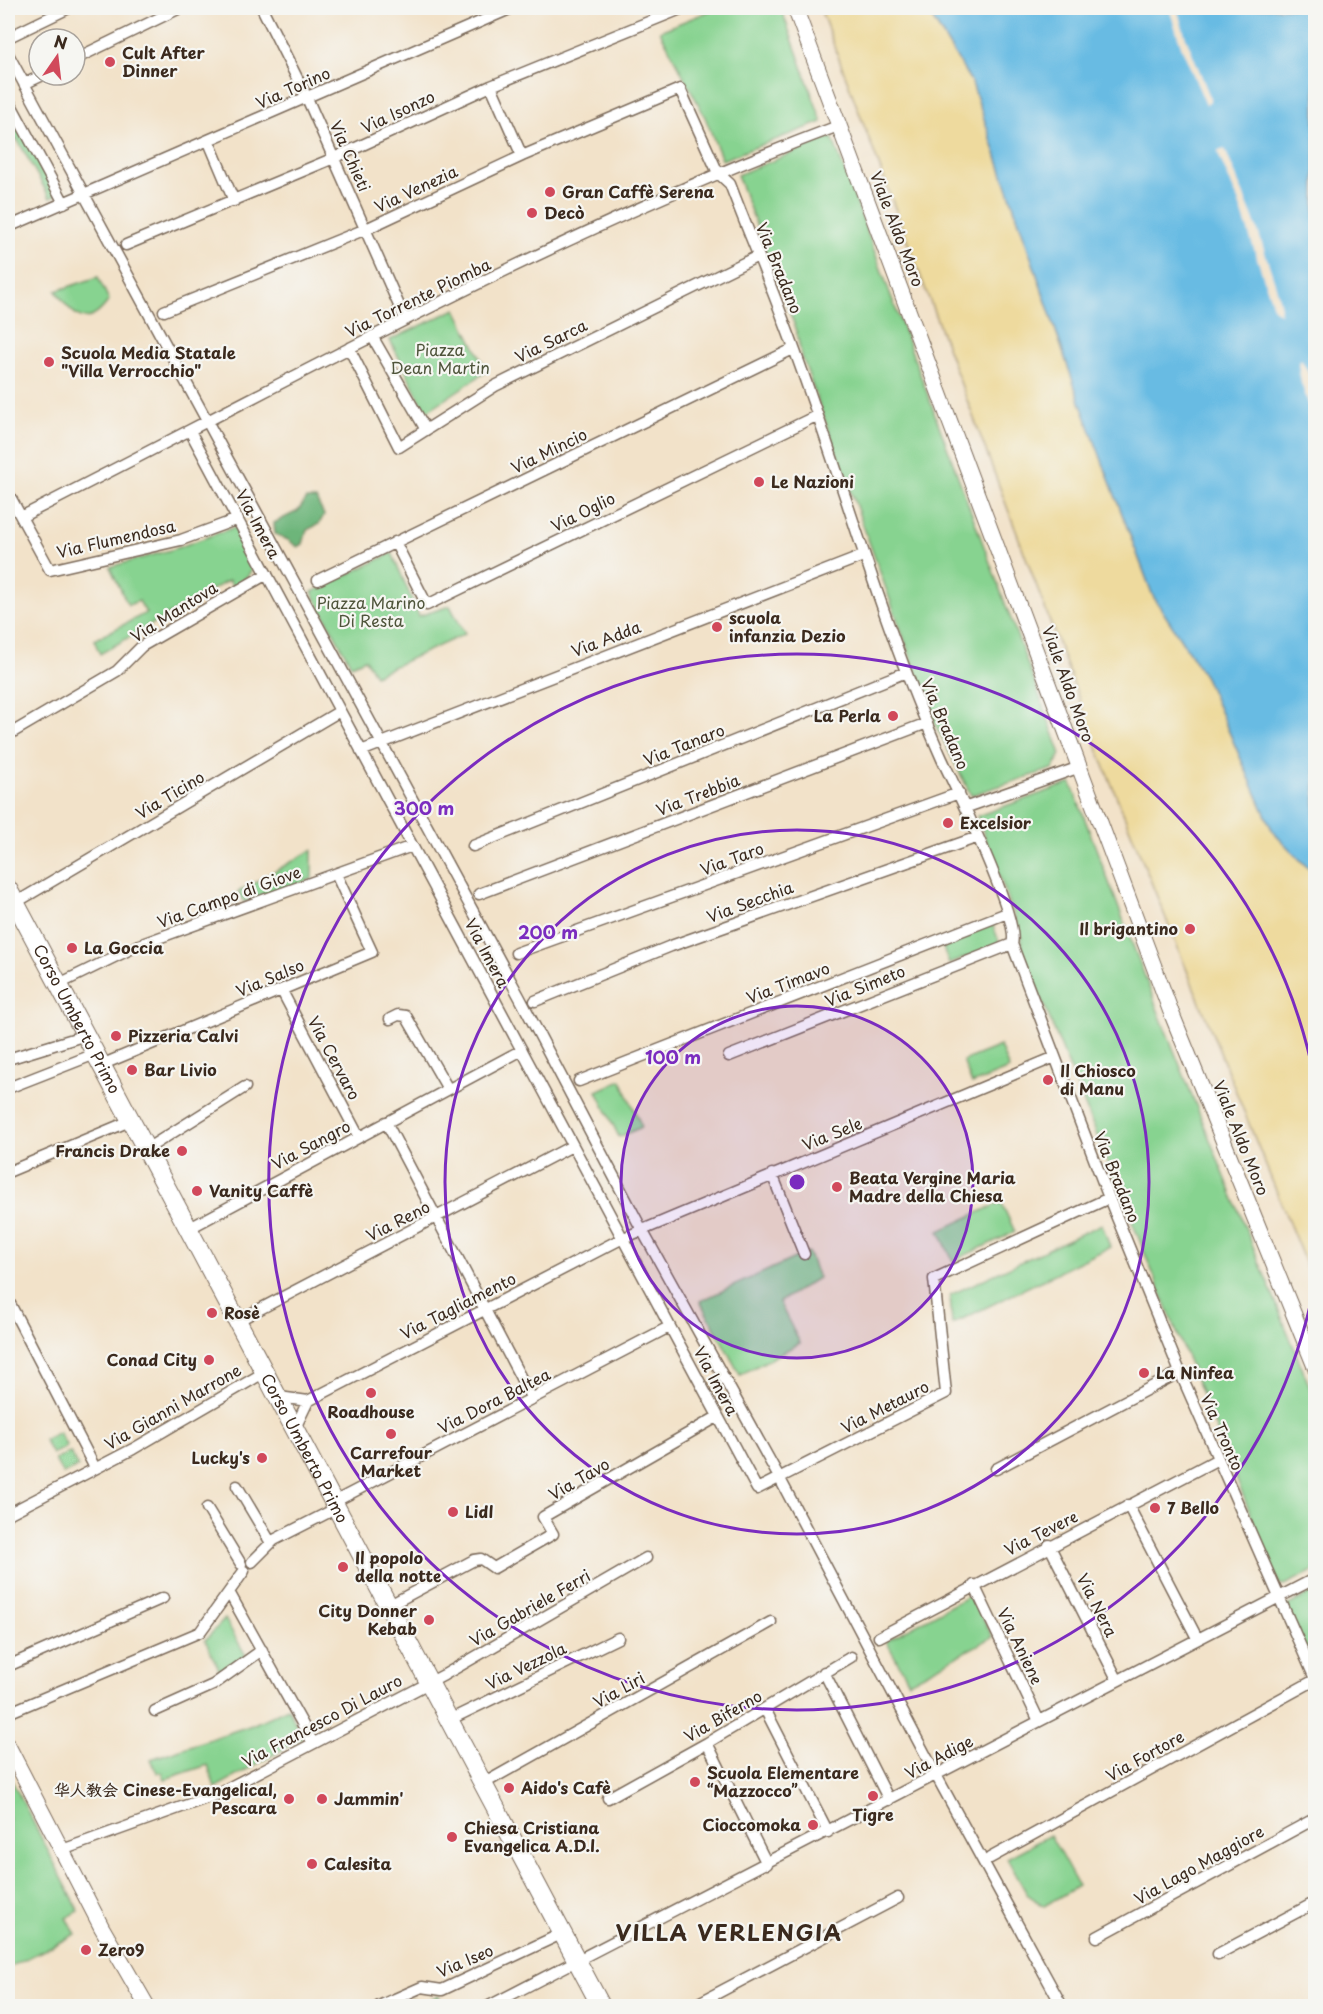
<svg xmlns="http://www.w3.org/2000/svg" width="1323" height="2014" viewBox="0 0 1323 2014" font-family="'Playpen Sans','LXGW WenKai TC',sans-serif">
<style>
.green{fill:#87d390;stroke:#617e57;stroke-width:1.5}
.forest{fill:#6db57a;stroke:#54704c;stroke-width:1.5}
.sand{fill:#eeda9e;stroke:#94825e;stroke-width:1.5}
.water{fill:#67bbe3;stroke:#517280;stroke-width:1.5}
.pier{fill:#f2e2c9}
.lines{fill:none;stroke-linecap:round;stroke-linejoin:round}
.street-casing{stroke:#7b6a5a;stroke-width:13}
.secondary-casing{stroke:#7b6a5a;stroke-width:17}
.primary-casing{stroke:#7b6a5a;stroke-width:20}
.street{stroke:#fff;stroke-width:10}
.secondary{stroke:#fff;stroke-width:15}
.primary{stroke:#fff;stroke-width:18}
.ring{fill:none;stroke:#7b2cbf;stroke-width:3}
.poi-dot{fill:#d1495b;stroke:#f6f6f2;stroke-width:2}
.labels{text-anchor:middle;stroke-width:4.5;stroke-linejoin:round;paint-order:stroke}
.poi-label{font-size:16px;font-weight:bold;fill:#3b2a1e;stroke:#f6f6f2;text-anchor:start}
.street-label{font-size:16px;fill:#3b2a1e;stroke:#f6f6f2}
.park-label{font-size:16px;fill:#4e543a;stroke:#f6f6f2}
.district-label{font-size:22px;font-weight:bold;letter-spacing:1.5px;fill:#3b2a1e;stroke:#f6f6f2}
.centre{fill:#7b2cbf;stroke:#f6f6f2;stroke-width:3}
.ring-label{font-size:18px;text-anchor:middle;font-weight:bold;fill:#7b2cbf;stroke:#f6f6f2;stroke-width:4.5;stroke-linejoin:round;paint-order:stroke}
</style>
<rect width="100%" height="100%" fill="#f6f6f2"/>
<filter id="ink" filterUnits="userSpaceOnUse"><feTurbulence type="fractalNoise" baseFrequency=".0167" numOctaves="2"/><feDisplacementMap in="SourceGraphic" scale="12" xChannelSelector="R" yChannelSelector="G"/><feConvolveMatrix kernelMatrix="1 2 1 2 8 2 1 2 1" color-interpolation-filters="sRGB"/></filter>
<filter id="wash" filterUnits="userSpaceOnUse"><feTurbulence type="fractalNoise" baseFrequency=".008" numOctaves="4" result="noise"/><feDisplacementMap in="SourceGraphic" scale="24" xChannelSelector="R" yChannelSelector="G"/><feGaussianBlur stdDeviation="1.35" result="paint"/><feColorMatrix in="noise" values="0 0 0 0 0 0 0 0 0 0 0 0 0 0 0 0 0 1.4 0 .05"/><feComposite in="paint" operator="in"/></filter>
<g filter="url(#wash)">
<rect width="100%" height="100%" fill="#f2e2c9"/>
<!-- green -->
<path class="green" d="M 717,8 L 781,8 L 822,122 L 722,160 L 705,117 L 660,31 Z
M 8,105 L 57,195 L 50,198 L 17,139 L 8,143 Z
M 832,137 L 1061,754 L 1053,769 L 971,795 L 935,724 L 801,354 L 796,329 L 737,175 Z
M 98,277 L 109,300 C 87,332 73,316 56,291 Z
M 456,309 L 487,371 L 426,412 L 390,340 Z
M 235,527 C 250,554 267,567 233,587 L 229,580 L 100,654 L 94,640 L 146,613 L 139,601 L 128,605 L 110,567 L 174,549 Z
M 392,553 L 419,616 L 450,606 L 465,634 L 375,675 L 365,659 L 351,665 L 312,592 Z
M 1071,783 L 1160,1016 L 1315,1400 L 1315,1570 L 1285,1585 L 1279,1584 L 1021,948 L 1022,936 L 977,816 Z
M 312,850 L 312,879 L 244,902 L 238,892 Z
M 992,923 L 1000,944 L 949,964 L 941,942 Z
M 1000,1046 L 1009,1069 L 972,1084 L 963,1061 Z
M 621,1080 L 642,1127 L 619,1137 L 597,1091 Z
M 1001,1202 L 1015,1232 L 953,1261 L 939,1231 Z
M 1102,1224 L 1110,1247 L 952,1324 L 950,1295 Z
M 808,1252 L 818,1278 L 779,1302 L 800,1343 L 740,1375 L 700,1301 Z
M 59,1432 L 67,1447 L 52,1454 L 44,1440 Z
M 70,1452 L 78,1467 L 63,1474 L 55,1460 Z
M 1315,1591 L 1315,1671 L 1287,1606 Z
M 970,1595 L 993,1637 L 909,1682 L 886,1641 Z
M 225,1619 L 246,1656 L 221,1673 L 205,1640 Z
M 288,1708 L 303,1738 L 215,1788 L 208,1765 L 165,1779 L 162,1772 L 157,1773 L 151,1759 L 252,1725 Z
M 10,1777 L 79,1911 L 66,1918 L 76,1934 L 8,1968 L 8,1778 Z
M 1050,1835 L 1078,1886 L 1044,1906 L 1027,1894 L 1007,1858 Z
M 438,1995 L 445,2006 L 394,2006 L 411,1999 L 424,2003 Z"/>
<!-- forest -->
<path class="forest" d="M 306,499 L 316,499 L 324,515 L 319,524 L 307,530 L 303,544 L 298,547 L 288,540 L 275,534 L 274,523 L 298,511 Z"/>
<!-- sand -->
<path class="sand" d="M 820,8 L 926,8 L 972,83 L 1080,402 L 1153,596 L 1205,677 L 1273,832 L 1315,875 L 1315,1287 L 1103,763 Z"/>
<!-- water -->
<path class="water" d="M 926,8 L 1315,8 L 1315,875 L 1273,832 L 1205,677 L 1153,596 L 1080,402 L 972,83 Z"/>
<!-- pier -->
<path class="pier" d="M 1169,8 L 1177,8 L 1185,35 L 1210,97 L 1210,102 L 1206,105 L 1181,46 Z
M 1225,149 L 1257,228 L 1276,286 L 1281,307 L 1280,313 L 1274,310 L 1238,200 L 1219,156 L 1218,151 Z
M 1301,359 L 1309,374 L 1315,401 L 1315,422 L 1301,383 L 1298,364 Z"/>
</g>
<g filter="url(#ink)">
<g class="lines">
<defs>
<path id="street" d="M 262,8 L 307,98 L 405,319
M 9,37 L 69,8
M 8,54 L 520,998 L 642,1230 L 780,1479 L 936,1775 L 1062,2006
M 75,59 L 180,8
M 24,84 L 43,75
M 491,86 L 522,156
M 8,99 L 64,203
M 209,142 L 234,201
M 8,227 L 512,8
M 126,245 L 334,158 L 491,86 L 683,8
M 164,311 L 366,229 L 522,156 L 680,89 L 718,173 L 730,184 C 747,229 766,273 783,319 C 839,465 878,616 942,759 C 955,787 1021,921 1012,944 L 1109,1198 L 1180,1372 L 1316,1681
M 372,336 L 426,430
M 349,348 L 399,447 L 495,386 L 758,256
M 190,431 L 757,1489 L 946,1393 L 934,1279 L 1109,1198
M 8,493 L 50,570 L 181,540 L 238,519
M 21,517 C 289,381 556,232 838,126
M 395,542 L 427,605 L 816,416
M 318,580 L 793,349
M 8,735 L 117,671 L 142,646 L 267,574
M 361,751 L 863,556
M 967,807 L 1080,767
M 473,846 L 906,672
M 479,894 L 927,723
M 15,903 L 340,711
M 516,953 L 959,793
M 59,984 L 139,945 L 412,846
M 283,993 L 359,1137
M 535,1001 L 671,946 L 978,837
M 390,1019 L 398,1015 L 406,1016 L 448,1089
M 729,1056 L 1012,944
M 8,1059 L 86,1035
M 101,1065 L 372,952 L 336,874
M 579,1081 L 1007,913
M 8,1088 L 95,1054
M 386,1122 L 532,1399
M 145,1150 L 245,1087
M 8,1172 L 130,1121
M 772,1174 L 804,1254
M 188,1229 L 522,1050
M 8,1300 L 95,1468
M 237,1321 L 572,1146
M 279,1397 L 308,1401 L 621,1239 L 1055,1057
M 295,1428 L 308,1401
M 996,1469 L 1180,1372
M 237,1486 L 271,1543
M 332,1503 L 669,1327
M 1128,1505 L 1197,1638
M 207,1508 L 241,1564
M 8,1514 L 133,1449 L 265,1372
M 1049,1545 L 1117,1679
M 252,1562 L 274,1540 L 335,1509
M 974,1585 L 1039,1721
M 230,1594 L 313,1743
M 388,1606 L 474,1560 L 481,1559 L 494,1568 L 553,1534 L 543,1517 L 717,1417
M 879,1637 L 1218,1459
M 8,1666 L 163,1598
M 824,1672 L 889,1800
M 765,1709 L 828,1832
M 155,1711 L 213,1685 L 262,1650
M 8,1713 L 200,1632 L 244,1571
M 447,1721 L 618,1638
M 707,1743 L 767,1864
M 481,1785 L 771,1622
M 608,1798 L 707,1743 L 851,1657
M 62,1850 L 215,1795 L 444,1675 L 646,1558
M 990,1858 L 1315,1680
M 1097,1937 L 1316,1818
M 1218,1954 L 1316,1902
M 379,2006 L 422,1987 L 442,1990 L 561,1934
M 489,2006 L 1316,1578
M 693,2006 L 898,1898"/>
<path id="secondary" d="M 795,8 L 1171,1012 L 1316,1369
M 8,1746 L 102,1928 L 147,2006"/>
<g id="primary">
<path id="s1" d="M 8,889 L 601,2006"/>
</g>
</defs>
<!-- street casing -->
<use href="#street" class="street-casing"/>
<!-- secondary casing -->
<use href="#secondary" class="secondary-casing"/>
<!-- primary casing -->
<use href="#primary" class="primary-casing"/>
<!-- street -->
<use href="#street" class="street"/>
<!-- secondary -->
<use href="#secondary" class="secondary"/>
<!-- primary -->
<use href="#primary" class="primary"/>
</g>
</g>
<!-- distance rings -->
<circle cx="797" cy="1182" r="176" fill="#7b2cbf" fill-opacity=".12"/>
<g class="ring">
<circle cx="797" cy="1182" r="176"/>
<circle cx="797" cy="1182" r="352"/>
<path d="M1315 1283A528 528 0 1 1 1315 1081"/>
</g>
<!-- markers -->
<g class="poi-dot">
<circle cx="110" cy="62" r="6"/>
<circle cx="550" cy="192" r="6"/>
<circle cx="532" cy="213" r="6"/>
<circle cx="49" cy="362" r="6"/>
<circle cx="759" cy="482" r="6"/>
<circle cx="717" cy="627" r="6"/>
<circle cx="893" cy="716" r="6"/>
<circle cx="948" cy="823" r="6"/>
<circle cx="1190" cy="929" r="6"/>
<circle cx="72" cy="948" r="6"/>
<circle cx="116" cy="1036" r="6"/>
<circle cx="132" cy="1070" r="6"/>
<circle cx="1048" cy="1080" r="6"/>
<circle cx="182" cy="1151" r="6"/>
<circle cx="837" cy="1187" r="6"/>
<circle cx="197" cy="1191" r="6"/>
<circle cx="212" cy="1313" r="6"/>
<circle cx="209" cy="1360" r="6"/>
<circle cx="1144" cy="1373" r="6"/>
<circle cx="371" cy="1393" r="6"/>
<circle cx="391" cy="1434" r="6"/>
<circle cx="262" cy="1458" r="6"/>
<circle cx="1155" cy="1508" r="6"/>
<circle cx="453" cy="1512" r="6"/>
<circle cx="343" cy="1567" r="6"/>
<circle cx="429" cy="1620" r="6"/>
<circle cx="695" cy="1782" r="6"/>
<circle cx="509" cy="1788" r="6"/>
<circle cx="873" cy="1796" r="6"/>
<circle cx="289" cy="1799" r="6"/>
<circle cx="322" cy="1799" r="6"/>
<circle cx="813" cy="1825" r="6"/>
<circle cx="452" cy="1837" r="6"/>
<circle cx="312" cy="1864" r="6"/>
<circle cx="86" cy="1950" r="6"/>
</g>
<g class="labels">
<!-- poi labels -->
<g class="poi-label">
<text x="122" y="59">Cult After<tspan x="122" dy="18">Dinner</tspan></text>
<text x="562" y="198">Gran Caffè Serena</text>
<text x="544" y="219">Decò</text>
<text x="61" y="359">Scuola Media Statale<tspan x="61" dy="18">"Villa Verrocchio"</tspan></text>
<text x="771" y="488">Le Nazioni</text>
<text x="729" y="624">scuola<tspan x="729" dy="18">infanzia Dezio</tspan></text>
<text x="881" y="722" text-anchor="end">La Perla</text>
<text x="960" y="829">Excelsior</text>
<text x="1178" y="935" text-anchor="end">Il brigantino</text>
<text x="84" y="954">La Goccia</text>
<text x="128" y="1042">Pizzeria Calvi</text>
<text x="144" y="1076">Bar Livio</text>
<text x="1060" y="1077">Il Chiosco<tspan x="1060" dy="18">di Manu</tspan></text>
<text x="170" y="1157" text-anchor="end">Francis Drake</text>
<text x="849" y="1184">Beata Vergine Maria<tspan x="849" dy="18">Madre della Chiesa</tspan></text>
<text x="209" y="1197">Vanity Caffè</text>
<text x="224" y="1319">Rosè</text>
<text x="197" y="1366" text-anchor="end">Conad City</text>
<text x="1156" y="1379">La Ninfea</text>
<text x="371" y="1418" text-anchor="middle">Roadhouse</text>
<text x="391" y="1459" text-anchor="middle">Carrefour<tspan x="391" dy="18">Market</tspan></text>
<text x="250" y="1464" text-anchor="end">Lucky's</text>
<text x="1167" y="1514">7 Bello</text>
<text x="465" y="1518">Lidl</text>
<text x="355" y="1564">Il popolo<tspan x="355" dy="18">della notte</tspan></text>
<text x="417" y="1617" text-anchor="end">City Donner<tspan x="417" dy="18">Kebab</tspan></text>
<text x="707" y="1779">Scuola Elementare<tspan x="707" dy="18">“Mazzocco”</tspan></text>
<text x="521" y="1794">Aido's Cafè</text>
<text x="277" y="1796" text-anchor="end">华人教会 Cinese-Evangelical,<tspan x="277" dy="18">Pescara</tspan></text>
<text x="334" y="1805">Jammin'</text>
<text x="873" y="1821" text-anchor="middle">Tigre</text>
<text x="801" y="1831" text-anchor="end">Cioccomoka</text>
<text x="464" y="1834">Chiesa Cristiana<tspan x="464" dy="18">Evangelica A.D.I.</tspan></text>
<text x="324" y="1870">Calesita</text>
<text x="98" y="1956">Zero9</text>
</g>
<!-- street labels -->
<g class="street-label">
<text transform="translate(293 88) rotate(-24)" y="6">Via Torino</text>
<text transform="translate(398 112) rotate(-25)" y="6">Via Isonzo</text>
<text transform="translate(350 156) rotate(66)" y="6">Via Chieti</text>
<text transform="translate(416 189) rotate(-25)" y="6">Via Venezia</text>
<text transform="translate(897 229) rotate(69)" y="6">Viale Aldo Moro</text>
<text transform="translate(779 268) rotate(68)" y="6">Via Bradano</text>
<text transform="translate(418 298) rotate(-26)" y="6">Via Torrente Piomba</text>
<text transform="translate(551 341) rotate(-26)" y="6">Via Sarca</text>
<text transform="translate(549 451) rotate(-26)" y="6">Via Mincio</text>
<text transform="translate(583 512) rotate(-26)" y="6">Via Oglio</text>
<text transform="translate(258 524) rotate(62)" y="6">Via Imera</text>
<text transform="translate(116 539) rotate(-13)" y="6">Via Flumendosa</text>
<text transform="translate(174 612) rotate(-32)" y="6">Via Mantova</text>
<text transform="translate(606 639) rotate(-21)" y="6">Via Adda</text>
<text transform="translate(1068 684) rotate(70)" y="6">Viale Aldo Moro</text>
<text transform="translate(945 724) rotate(67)" y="6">Via Bradano</text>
<text transform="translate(684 745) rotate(-22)" y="6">Via Tanaro</text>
<text transform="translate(170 795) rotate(-31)" y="6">Via Ticino</text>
<text transform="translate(698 795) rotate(-21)" y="6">Via Trebbia</text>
<text transform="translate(732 859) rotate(-20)" y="6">Via Taro</text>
<text transform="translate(229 897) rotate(-20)" y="6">Via Campo di Giove</text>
<text transform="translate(750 902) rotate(-20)" y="6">Via Secchia</text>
<text transform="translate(487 953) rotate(62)" y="6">Via Imera</text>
<text transform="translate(270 978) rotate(-23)" y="6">Via Salso</text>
<text transform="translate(788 983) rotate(-21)" y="6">Via Timavo</text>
<text transform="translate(865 986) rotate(-22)" y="6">Via Simeto</text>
<text dy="6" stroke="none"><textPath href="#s1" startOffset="147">Corso Umberto Primo</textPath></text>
<text transform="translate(334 1058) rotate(62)" y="6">Via Cervaro</text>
<text transform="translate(832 1134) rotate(-22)" y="6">Via Sele</text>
<text transform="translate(1241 1138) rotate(68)" y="6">Viale Aldo Moro</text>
<text transform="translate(311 1145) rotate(-28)" y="6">Via Sangro</text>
<text transform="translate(1117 1177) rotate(68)" y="6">Via Bradano</text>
<text transform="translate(398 1221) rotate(-27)" y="6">Via Reno</text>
<text transform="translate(458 1306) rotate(-27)" y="6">Via Tagliamento</text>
<text transform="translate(716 1381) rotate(62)" y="6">Via Imera</text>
<text transform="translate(494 1401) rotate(-27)" y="6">Via Dora Baltea</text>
<text transform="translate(173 1407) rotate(-30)" y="6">Via Gianni Marrone</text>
<text transform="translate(885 1407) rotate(-27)" y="6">Via Metauro</text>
<text transform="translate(1222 1432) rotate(66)" y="6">Via Tronto</text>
<text dy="6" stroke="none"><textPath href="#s1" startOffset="633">Corso Umberto Primo</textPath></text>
<text transform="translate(579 1479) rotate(-30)" y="6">Via Tavo</text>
<text transform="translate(1041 1533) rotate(-27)" y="6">Via Tevere</text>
<text transform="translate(1097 1605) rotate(63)" y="6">Via Nera</text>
<text transform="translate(530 1608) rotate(-30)" y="6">Via Gabriele Ferri</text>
<text transform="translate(1020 1646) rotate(64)" y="6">Via Aniene</text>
<text transform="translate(526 1666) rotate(-26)" y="6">Via Vezzola</text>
<text transform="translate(619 1690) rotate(-29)" y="6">Via Liri</text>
<text transform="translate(723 1716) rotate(-30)" y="6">Via Biferno</text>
<text transform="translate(322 1721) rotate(-28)" y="6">Via Francesco Di Lauro</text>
<text transform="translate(1145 1756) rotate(-29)" y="6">Via Fortore</text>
<text transform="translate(939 1757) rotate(-28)" y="6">Via Adige</text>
<text transform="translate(1199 1865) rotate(-29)" y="6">Via Lago Maggiore</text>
<text transform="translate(465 1961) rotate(-23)" y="6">Via Iseo</text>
</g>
<!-- park labels -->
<g class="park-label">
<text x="440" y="356">Piazza<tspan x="440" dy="18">Dean Martin</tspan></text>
<text x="371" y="609">Piazza Marino<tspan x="371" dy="18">Di Resta</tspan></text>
</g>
<!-- district labels -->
<g class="district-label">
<text x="729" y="1941">VILLA VERLENGIA</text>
</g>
</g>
<circle cx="797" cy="1182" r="9" class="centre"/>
<g class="ring-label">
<text x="424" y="815">300 m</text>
<text x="548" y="939">200 m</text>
<text x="673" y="1064">100 m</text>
</g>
<!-- margin -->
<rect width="1323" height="2014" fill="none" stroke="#f6f6f2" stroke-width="30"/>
<!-- north arrow -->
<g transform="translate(57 57) rotate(14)"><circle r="28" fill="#f6f6f2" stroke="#aba49d" stroke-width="1.5"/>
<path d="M0-4.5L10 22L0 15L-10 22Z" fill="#d1495b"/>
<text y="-9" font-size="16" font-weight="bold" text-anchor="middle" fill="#3b2a1e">N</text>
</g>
</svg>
